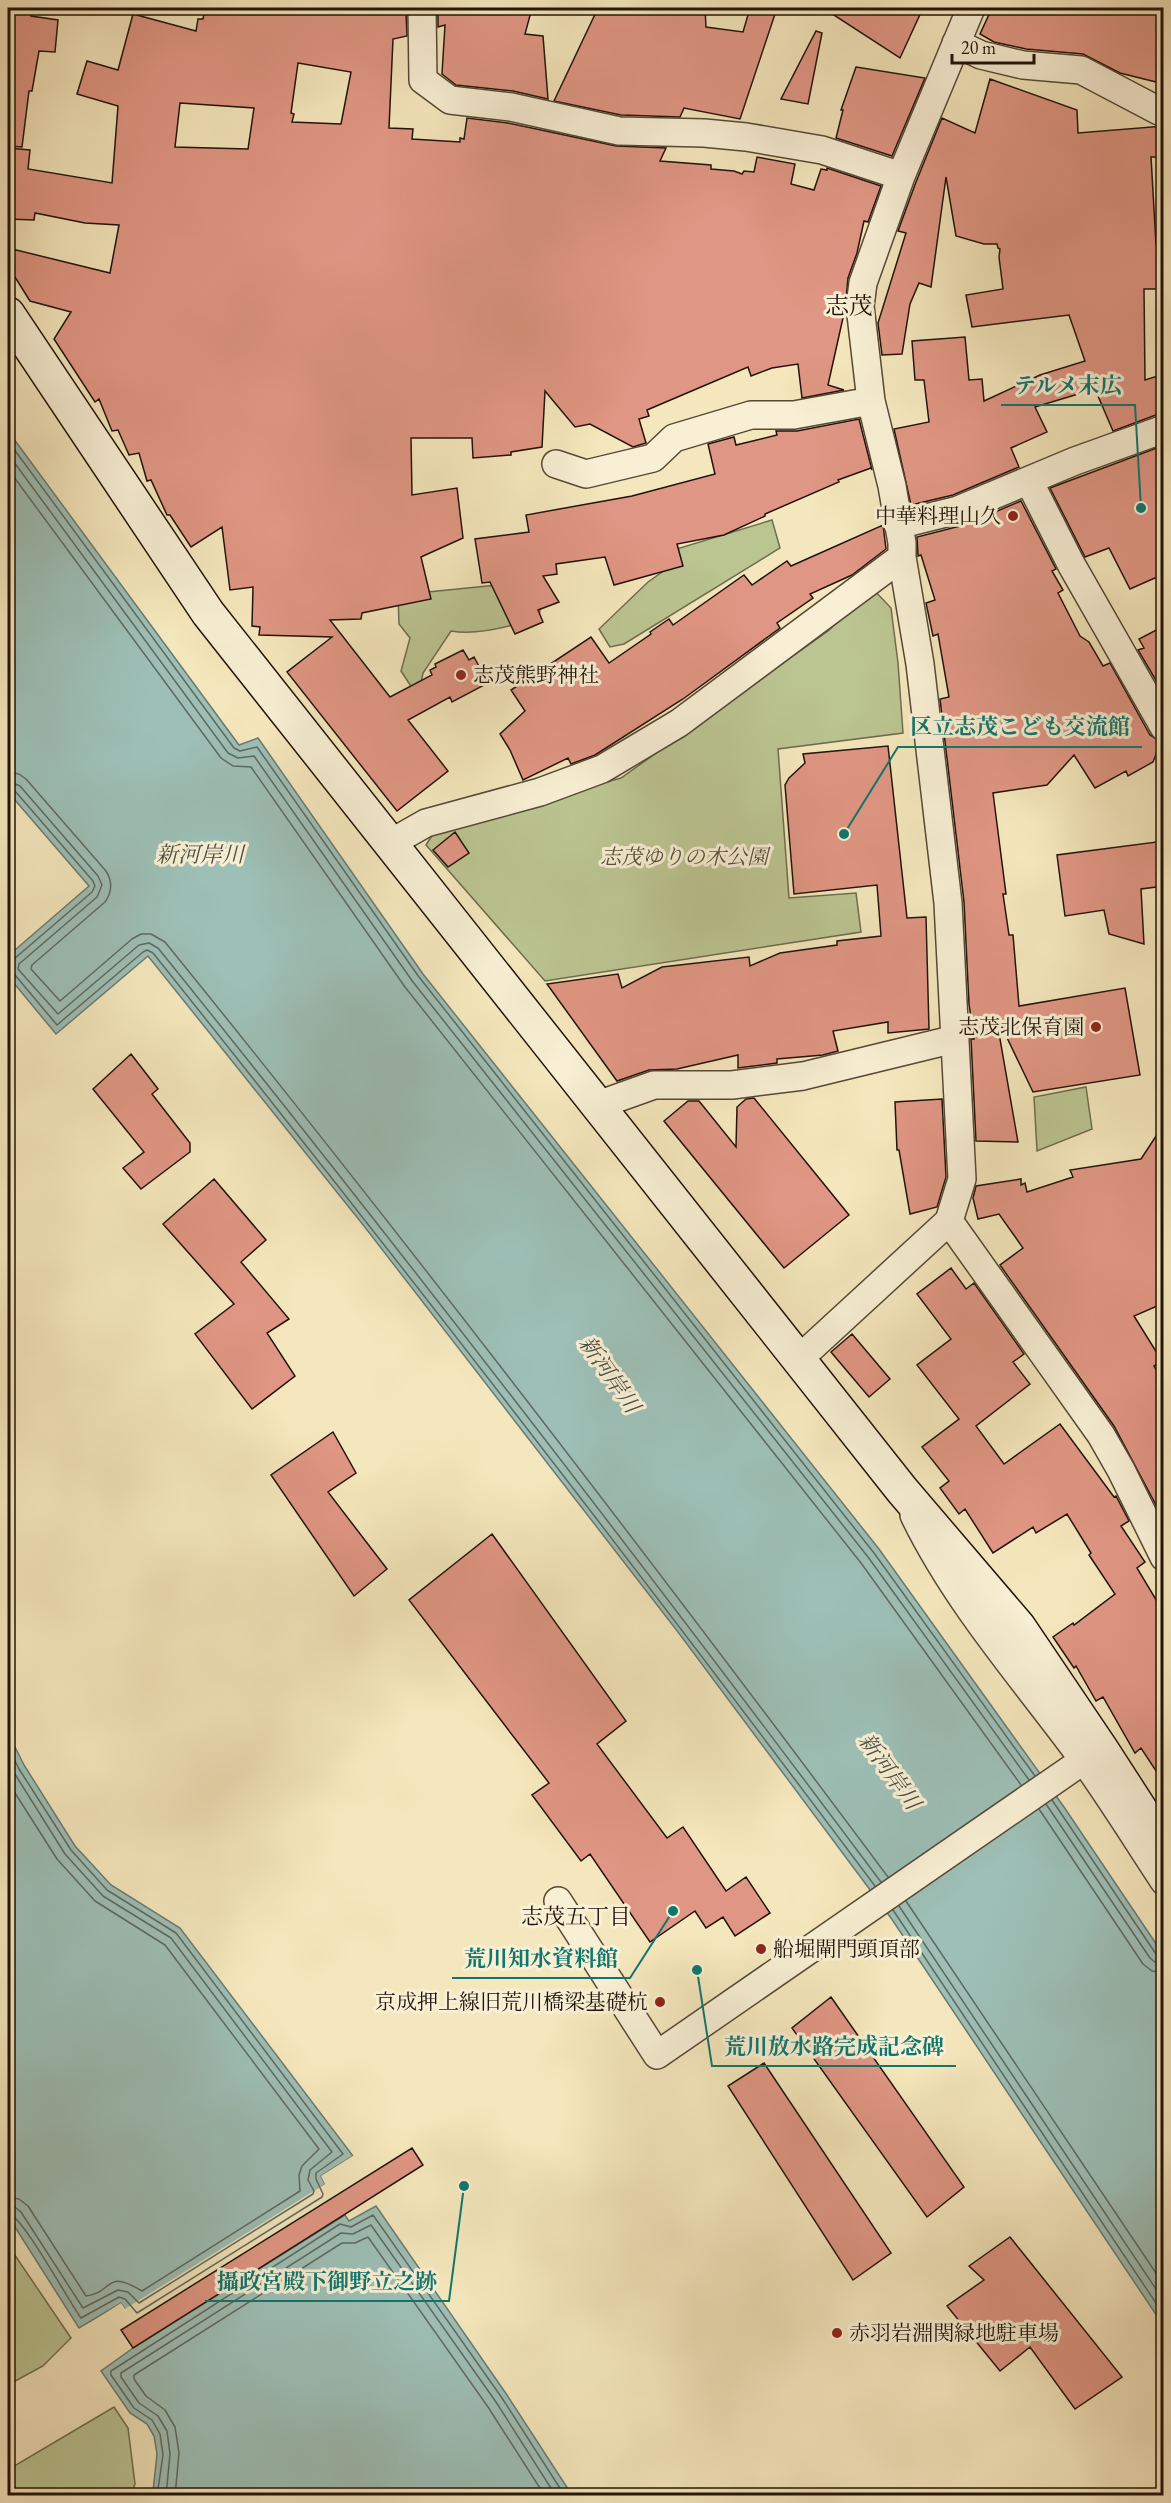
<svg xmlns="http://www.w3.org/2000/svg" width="1171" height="2503" viewBox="0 0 1171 2503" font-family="'EB Garamond','Noto Serif JP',serif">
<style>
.green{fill:#bbc592;stroke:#6e6c4e;stroke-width:1.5}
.water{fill:#9dbfb6;stroke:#6b7a71;stroke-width:1.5}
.pier{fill:#f5e7bd}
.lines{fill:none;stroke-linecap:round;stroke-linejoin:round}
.shore{stroke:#5f6960;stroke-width:1.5}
.building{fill:#e09684;stroke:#211309;stroke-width:1.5;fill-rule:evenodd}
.street-casing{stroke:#564836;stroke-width:30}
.secondary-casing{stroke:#211309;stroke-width:36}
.street{stroke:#f8efd4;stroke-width:27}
.secondary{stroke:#f8efd4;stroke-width:33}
.poi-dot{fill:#8f2418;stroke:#f8efd4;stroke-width:2}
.labels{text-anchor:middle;stroke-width:6;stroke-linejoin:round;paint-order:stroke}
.poi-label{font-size:21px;fill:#211309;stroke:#f8efd4;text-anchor:end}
.park-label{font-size:21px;font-style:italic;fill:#575139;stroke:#f8efd4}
.water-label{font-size:22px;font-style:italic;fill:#4c4f46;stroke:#f8efd4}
.neighbourhood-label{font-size:22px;fill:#211309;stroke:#f8efd4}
.quarter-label{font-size:24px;fill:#211309;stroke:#f8efd4}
.leader{fill:none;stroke:#0f766e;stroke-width:2}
.callout-dot{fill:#0f766e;stroke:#f8efd4;stroke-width:2}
.callout-label{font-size:22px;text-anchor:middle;font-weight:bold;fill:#0f766e;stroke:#f8efd4;stroke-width:6;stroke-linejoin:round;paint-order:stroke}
</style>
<rect width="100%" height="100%" fill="#f5e7bd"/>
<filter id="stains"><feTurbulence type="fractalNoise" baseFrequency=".00333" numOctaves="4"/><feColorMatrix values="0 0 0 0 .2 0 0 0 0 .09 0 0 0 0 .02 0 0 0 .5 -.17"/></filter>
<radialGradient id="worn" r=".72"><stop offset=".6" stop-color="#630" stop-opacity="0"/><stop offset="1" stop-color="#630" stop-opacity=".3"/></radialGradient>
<!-- green -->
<path class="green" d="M 772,520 L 780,548 L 624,644 L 610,647 L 599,629 L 648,582 L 669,567 L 670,551 Z
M 527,582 L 543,589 L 539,617 C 513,626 479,636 451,631 L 423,673 L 418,697 L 401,671 L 410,638 L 399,624 L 398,595 Z
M 873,589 L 891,608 L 898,663 L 903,733 L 778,749 L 789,898 L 856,893 L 861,932 L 545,981 L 426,845 L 433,834 L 512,808 L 621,778 L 828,631 Z
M 1086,1087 L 1092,1129 L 1037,1151 L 1034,1097 Z
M 8,2245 L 71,2338 L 43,2366 L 8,2385 Z
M 114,2407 L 128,2428 L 135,2484 L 131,2495 L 8,2495 L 8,2464 L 11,2468 Z"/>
<!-- water -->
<path class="water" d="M 8,431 L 239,745 L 258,738 L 423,974 L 879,1549 L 1064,1807 L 1163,1954 L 1163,2325 L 891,1918 L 678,1632 L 364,1226 L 148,956 L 56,1034 L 8,976 L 8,956 L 89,886 L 8,792 Z
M 8,1733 L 24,1765 L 75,1846 L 111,1885 L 180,1928 L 353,2156 L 321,2176 L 325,2184 L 133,2323 L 121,2303 L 79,2328 L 8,2216 Z
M 376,2206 L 507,2395 L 572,2495 L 149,2495 L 153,2491 L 157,2454 L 154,2436 L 147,2424 L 130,2413 L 101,2371 L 133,2348 L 345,2215 L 349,2221 Z"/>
<!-- pier -->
<path class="pier" d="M 356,2154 L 355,2158 L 325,2177 L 334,2196 L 131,2324 L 120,2307 L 81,2331 L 78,2331 L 121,2303 L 125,2309 L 325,2184 L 321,2176 Z"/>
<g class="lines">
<!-- shore -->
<path class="shore" d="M 8,441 L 234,748 L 240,751 L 257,747 L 419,977 L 874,1553 L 1035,1776
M 8,454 L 228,753 L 238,758 L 254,756 L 413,982 L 868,1557 L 1029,1780
M 8,469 L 221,758 L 233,766 L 251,767 L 405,987 L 861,1563 L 1021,1785
M 8,772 L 19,774 L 26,779 L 106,871 C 113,882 112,892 105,902 L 32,965 L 31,969 L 60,1001 L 132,939 L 141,934 L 151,934 L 165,942 C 413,1248 652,1561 888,1877
M 8,781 L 20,786 L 98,876 L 102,885 L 97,897 L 19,964 L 18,969 L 58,1014 L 139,945 L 149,943 L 158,948 C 405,1254 645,1567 881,1882
M 8,789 L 15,791 L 93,881 L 95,886 L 92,892 L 14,959 L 8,960
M 8,973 L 15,975 L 57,1025 L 143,952 L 147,950 L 153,953 C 399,1260 639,1571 875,1886
M 8,1747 L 19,1769 L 71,1850 L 107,1890 L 176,1933 L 343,2154 L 316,2173 L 316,2179 L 323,2194 L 322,2197 L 137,2313 L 125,2299 L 119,2297 L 81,2318 C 69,2302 22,2215 8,2213
M 8,1763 L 65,1854 L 103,1896 L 171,1938 L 332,2152 L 310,2170 L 308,2180 L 314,2191 L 313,2194 L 139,2303 L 128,2292 L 118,2290 L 83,2308 L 21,2212 L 15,2207 L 8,2206
M 8,1782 L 57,1859 L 95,1901 L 165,1945 L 319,2149 L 302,2166 L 299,2175 L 300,2191 L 142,2291 C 104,2268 115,2292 86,2296 L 28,2206 L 19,2199 L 8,2197
M 1052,1800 L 1156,1954 L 1164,1957
M 1046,1804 L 1150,1958 L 1156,1963 L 1164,1964
M 1039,1809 L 1143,1964 L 1152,1971 L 1164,1973
M 906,1901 L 1164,2285
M 899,1906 L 1164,2301
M 893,1910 L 1164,2315
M 157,2496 L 163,2455 L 160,2434 L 152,2420 L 134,2408 L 111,2375 L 111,2371 L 340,2224 L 351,2227 L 373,2215 L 502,2398 L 565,2496
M 166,2496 L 170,2454 L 167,2431 L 158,2416 L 139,2403 L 121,2377 L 121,2373 L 341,2233 L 353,2234 L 371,2225 L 496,2402 L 556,2496
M 175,2496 L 179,2453 L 175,2427 L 165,2410 L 146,2396 L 134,2379 L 134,2375 L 342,2243 L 355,2243 L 368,2237 L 488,2407 L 545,2496"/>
</g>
<!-- building -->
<path class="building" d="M 8,8 L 32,8 L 31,16 L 58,20 L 55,52 L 39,51 L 32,91 L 29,91 L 22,147 L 8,146 Z
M 205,8 L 370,8 L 374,13 L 406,13 L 407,36 L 393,39 L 389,128 L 413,129 L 412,139 L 460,142 L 460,138 L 464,139 L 467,118 L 508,123 L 616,146 L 666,148 L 660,161 L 711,165 L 711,169 L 734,171 L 742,174 L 744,171 L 754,172 L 757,157 L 795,164 L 791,184 L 814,190 L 821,169 L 827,170 L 827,168 L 881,186 L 868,222 L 864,221 L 857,253 L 848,278 L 845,309 L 828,385 L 844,390 L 802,398 L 798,364 L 772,368 L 751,376 L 748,367 L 647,410 L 649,416 L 639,419 L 646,443 L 633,447 L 590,424 L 575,427 L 545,391 L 542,447 L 511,452 L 511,455 L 473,458 L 472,438 L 411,438 L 412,495 L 457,488 L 463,538 L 421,557 L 431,599 L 362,613 L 361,619 L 330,620 L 390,697 L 432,675 L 430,670 L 436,667 L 435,664 L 463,650 L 469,660 L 474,657 L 488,683 L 452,702 L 450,697 L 408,720 L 448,771 L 397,811 L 287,672 L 332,637 L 259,635 L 260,627 L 252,626 L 253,587 L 230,590 L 222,527 L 191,547 L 170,515 L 167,515 L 151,480 L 147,481 L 139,453 L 129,455 L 118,430 L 112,431 L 99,399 L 95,402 L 54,339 L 71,312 L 30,301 L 8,266 L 8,248 L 110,273 L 119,225 L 85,223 L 35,213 L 34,220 L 8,219 L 8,148 L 30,150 L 28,169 L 112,183 L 118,106 L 77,94 L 87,61 L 118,70 L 133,14 L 196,31 L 198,19 L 203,19 ZM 298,63 L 351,72 L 341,124 L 292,122 L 294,114 L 291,113 ZM 180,103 L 254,108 L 248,149 L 175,147 Z
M 438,8 L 532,8 L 525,34 L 543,36 L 548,99 L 513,91 L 456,85 L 442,74 L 445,25 L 438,27 L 438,14 L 443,14 Z
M 598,8 L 705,8 L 706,27 L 743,32 L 750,8 L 777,8 L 740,119 L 684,108 L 680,117 L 621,115 L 554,101 Z
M 823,8 L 923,8 L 900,58 Z
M 992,8 L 1164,8 L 1164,84 L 1120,73 L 1083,54 L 1026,49 L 994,42 L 980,34 Z
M 816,31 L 822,33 L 808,104 L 781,99 Z
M 856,67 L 925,78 L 892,156 L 836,138 L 843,110 L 841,110 Z
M 990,79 L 1077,110 L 1078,133 L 1164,126 L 1164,157 L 1151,157 L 1156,244 L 1164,244 L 1164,289 L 1144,289 L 1145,380 L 1164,374 L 1164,412 L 1113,431 L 1095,389 L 1035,407 L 1047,432 L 1011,448 L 1019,467 L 953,495 L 911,505 L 894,429 L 929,422 L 924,380 L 915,380 L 912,341 L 965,337 L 969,380 L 982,379 L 984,401 L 1040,375 L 1085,361 L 1069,315 L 972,327 L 966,295 L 1003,289 L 999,257 L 1000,249 L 998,248 L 997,244 L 984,244 L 956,236 L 946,177 L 931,287 L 919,283 L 910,304 L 902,354 L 882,355 L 878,323 L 906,233 L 898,231 L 916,182 L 942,118 L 975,133 Z
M 859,419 L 872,470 L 871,468 L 838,480 L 839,482 L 765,514 L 765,516 L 724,535 L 677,544 L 683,566 L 614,585 L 605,557 L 556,564 L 557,574 L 543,576 L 559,602 L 538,610 L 543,622 L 515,634 L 490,582 L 482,583 L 475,539 L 529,532 L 526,515 L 632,496 L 715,474 L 708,444 L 734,437 L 736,445 L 777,435 L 776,431 L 797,431 Z
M 1162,446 L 1164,574 L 1130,589 L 1109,548 L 1085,557 L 1050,488 Z
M 1021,501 L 1056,569 L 1052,571 L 1063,590 L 1058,593 L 1080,636 L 1089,642 L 1103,666 L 1110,663 L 1150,735 L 1161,742 L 1153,762 L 1128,776 L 1126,771 L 1095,788 L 1074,755 L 1047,785 L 993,793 L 1006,894 L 1003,894 L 1009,935 L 1013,935 L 1019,1006 L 1125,988 L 1140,1075 L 1033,1092 L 999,1021 L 997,1022 L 1018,1142 L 976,1141 L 971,1039 L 974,1039 L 969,1004 L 964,902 L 940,699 L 949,697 L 938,634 L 933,636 L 926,603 L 935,600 L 921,555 L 918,556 L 917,537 L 964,525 Z
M 883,525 L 886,549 L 852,575 L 810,594 L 813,598 L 777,623 L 780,628 L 683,699 L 595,755 L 571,764 L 568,758 L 523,780 L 510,750 L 500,734 L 525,711 L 511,690 L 591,637 L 609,663 L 651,634 L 650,632 L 669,619 L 673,625 L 744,575 L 752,585 L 787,561 L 791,566 Z
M 1164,626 L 1164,694 L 1138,650 L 1144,648 L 1139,639 Z
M 888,746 L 907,918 L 926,917 L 929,1029 L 888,1033 L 888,1022 L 833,1031 L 838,1051 L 823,1055 L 777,1059 L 777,1063 L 738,1068 L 738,1055 L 677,1069 L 649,1070 L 617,1081 L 547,984 L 618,974 L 622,988 L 662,967 L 749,957 L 750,966 L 780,953 L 837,945 L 837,941 L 881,936 L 877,885 L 794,894 L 785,785 L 789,778 L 805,763 L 803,754 Z
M 455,832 L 469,853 L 448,867 L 433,850 Z
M 1164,841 L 1164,886 L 1141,889 L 1144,944 L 1109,934 L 1104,910 L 1065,916 L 1057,855 Z
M 131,1054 L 158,1089 L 152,1094 L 190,1143 L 190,1152 L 141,1189 L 123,1168 L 144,1152 L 93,1089 Z
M 754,1098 L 849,1215 L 784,1268 L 664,1121 L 688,1101 L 699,1101 L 736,1147 L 737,1107 L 746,1099 Z
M 942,1099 L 946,1177 L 937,1207 L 910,1214 L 899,1150 L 897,1150 L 895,1102 Z
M 1164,1124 L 1164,1303 L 1134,1316 L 1162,1361 L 1154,1366 L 1164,1384 L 1164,1500 L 1156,1505 L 1114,1426 L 1000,1265 L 1023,1248 L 999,1214 L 978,1219 L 973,1198 L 976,1186 L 1021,1179 L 1021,1185 L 1025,1183 L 1027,1192 L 1073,1177 L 1070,1170 L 1141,1159 Z
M 214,1179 L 266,1240 L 241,1262 L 289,1319 L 267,1333 L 295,1376 L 252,1409 L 195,1334 L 234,1304 L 163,1224 Z
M 951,1268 L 966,1289 L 974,1283 L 1024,1354 L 1013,1362 L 1030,1384 L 976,1426 L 1004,1464 L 1060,1424 L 1114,1497 L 1116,1496 L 1129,1521 L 1121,1526 L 1145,1562 L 1137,1568 L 1164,1613 L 1164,1783 L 1141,1748 L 1135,1753 L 1103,1697 L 1096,1701 L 1076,1666 L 1074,1668 L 1053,1637 L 1073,1623 L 1074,1625 L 1115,1594 L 1089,1555 L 1091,1553 L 1067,1514 L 1036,1533 L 1033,1527 L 993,1553 L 965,1509 L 959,1514 L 940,1488 L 949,1481 L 922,1447 L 959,1419 L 917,1365 L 951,1339 L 917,1294 Z
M 852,1334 L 890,1379 L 869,1397 L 831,1352 Z
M 333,1432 L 356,1473 L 328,1492 L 387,1569 L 354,1596 L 271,1475 Z
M 492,1534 L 626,1721 L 597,1744 L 667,1838 L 683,1827 L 726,1891 L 746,1877 L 770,1913 L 735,1936 L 723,1917 L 706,1928 L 695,1911 L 650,1942 L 590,1854 L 581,1861 L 532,1795 L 549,1783 L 409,1600 Z
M 831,1997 L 964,2187 L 927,2217 L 792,2028 Z
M 764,2063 L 891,2253 L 853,2280 L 728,2086 Z
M 412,2148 L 423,2165 L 133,2348 L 121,2330 Z
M 1010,2237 L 1122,2377 L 1075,2409 L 1030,2347 L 1000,2371 L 947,2306 L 984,2280 L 969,2266 Z"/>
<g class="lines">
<defs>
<path id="street" d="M 422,8 L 423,80 L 450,100 L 511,107 L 619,131 L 704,133 L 746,137 L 822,150 L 901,176
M 956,43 L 981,55 L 1023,65 L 1081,70 L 1159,111 L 1164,110
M 556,464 L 586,474 L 653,458 L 674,438 L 751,415 L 794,415 L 871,401
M 1029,481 L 1071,564 L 1164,727
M 898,525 L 958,510 L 1075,461 L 1164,429
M 389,844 L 426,823 L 540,792 L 602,769 L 679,723 L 902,557
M 598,1105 L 654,1085 L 732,1085 L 803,1076 L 955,1039
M 949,1221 L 1101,1435 L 1121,1470 L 1164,1557
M 800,1358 L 949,1221 L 962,1179 L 948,903 L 920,664 L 902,557 L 902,543 L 892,486 L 871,401 L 860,306 L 863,283 L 901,176 L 971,8
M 914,1515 C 957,1604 1025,1680 1083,1759 C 1111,1798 1137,1840 1164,1881
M 558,1901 L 657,2055 L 1084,1760"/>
<path id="secondary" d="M 8,314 L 208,613 L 902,1490 L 1019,1627 L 1102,1750 L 1164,1846"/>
</defs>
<!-- street casing -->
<use href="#street" class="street-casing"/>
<!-- secondary casing -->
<use href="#secondary" class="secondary-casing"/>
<!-- street -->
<use href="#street" class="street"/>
<!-- secondary -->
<use href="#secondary" class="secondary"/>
</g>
<!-- markers -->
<g class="poi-dot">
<circle cx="1013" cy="516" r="6"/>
<circle cx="461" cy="675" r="6"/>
<circle cx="1096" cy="1027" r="6"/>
<circle cx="761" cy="1949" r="6"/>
<circle cx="660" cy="2002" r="6"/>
<circle cx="837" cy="2333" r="6"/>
</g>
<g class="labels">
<!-- poi labels -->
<g class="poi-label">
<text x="1001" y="523">中華料理山久</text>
<text x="473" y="682" text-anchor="start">志茂熊野神社</text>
<text x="1084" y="1034">志茂北保育園</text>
<text x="773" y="1956" text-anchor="start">船堀閘門頭頂部</text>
<text x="648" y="2009">京成押上線旧荒川橋梁基礎杭</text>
<text x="849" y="2340" text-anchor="start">赤羽岩淵関緑地駐車場</text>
</g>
<!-- park labels -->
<g class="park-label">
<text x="684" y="864">志茂ゆりの木公園</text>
</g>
<!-- water labels -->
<g class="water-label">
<text x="200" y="862">新河岸川</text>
<text transform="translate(610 1374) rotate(55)" y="8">新河岸川</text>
<text transform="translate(890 1771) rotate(54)" y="8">新河岸川</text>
</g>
<!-- neighbourhood labels -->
<g class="neighbourhood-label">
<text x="576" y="1924">志茂五丁目</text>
</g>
<!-- quarter labels -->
<g class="quarter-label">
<text x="849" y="314">志茂</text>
</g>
</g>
<!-- callouts -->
<path class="leader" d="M1141 508L1135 405H1001M844 834L898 747H1142M673 1911L630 1978H452M697 1970L712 2066H956M464 2186L449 2301H205"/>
<g class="callout-dot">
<circle cx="1141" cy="508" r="6"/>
<circle cx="844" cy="834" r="6"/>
<circle cx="673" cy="1911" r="6"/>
<circle cx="697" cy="1970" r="6"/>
<circle cx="464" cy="2186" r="6"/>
</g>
<g class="callout-label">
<text x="1068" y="393">テルメ末広</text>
<text x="1020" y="734">区立志茂こども交流館</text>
<text x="541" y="1966">荒川知水資料館</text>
<text x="834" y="2054">荒川放水路完成記念碑</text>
<text x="327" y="2289">攝政宮殿下御野立之跡</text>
</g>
<!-- margin -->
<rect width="1171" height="2503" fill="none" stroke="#f5e7bd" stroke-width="30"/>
<rect x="9" y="9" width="1153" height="2485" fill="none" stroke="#211309" stroke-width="3"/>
<rect x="15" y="15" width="1141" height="2473" fill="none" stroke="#211309" stroke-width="1.5"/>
<!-- scale -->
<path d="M952 54v9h82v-9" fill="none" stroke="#211309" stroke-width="3"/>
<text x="961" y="54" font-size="18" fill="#211309" stroke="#f8efd4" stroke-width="4.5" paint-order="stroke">20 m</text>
<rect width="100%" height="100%" filter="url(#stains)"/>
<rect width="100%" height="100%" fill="url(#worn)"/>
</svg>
